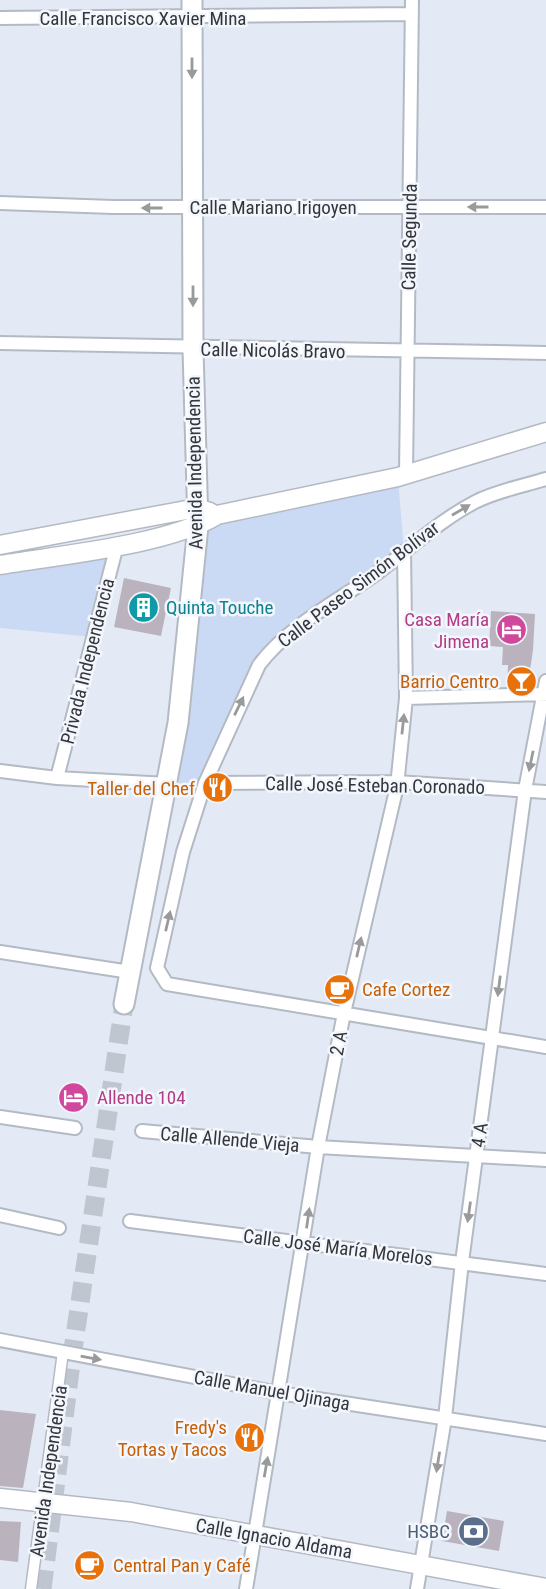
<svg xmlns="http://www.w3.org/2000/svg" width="546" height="1589" viewBox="0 0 546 1589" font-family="'Roboto Condensed',sans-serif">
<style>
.green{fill:#cbdaf4}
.building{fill:#bab3bd}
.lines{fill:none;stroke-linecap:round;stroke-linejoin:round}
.primary-tunnel{stroke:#c0c6d0;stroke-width:19;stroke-dasharray:19 10;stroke-linecap:butt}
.pedestrian-casing{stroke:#b4bac4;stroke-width:13}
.minor-casing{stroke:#b4bac4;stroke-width:16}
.secondary-casing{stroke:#b4bac4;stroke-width:21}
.primary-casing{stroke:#b4bac4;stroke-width:23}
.pedestrian{stroke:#fff;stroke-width:10}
.minor{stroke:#fff;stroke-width:12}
.secondary{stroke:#fff;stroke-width:18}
.primary{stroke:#fff;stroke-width:19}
.oneway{fill:#999a9c}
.labels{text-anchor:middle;stroke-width:5;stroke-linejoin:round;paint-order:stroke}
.street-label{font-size:19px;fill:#33363a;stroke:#f3f7fd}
.culture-label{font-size:19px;fill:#0d838f;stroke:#f3f7fd;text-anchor:start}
.hotel-label{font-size:19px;fill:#b23c85;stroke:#f3f7fd;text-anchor:end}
.food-label{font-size:19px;fill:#c56008;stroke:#f3f7fd;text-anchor:end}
.service-label{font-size:19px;fill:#4e5e75;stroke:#f3f7fd;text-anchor:end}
</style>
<rect width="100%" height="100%" fill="#e3eaf5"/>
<!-- green -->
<path class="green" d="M 398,477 L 404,551 L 270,651 L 205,783 L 168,784 L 198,526 Z
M 117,545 L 93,637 L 0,628 L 0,565 Z"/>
<!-- building -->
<path class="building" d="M 124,578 L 171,588 L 161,636 L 114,627 Z
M 491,611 L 535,614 L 533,650 L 528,684 L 525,686 L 507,686 L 508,665 L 502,665 L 503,647 L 489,646 Z
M 0,1410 L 36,1414 L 23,1488 L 0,1486 Z
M 447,1511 L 504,1521 L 499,1551 L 442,1541 Z
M 0,1521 L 21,1522 L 18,1562 L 0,1560 Z"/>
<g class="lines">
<!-- primary-tunnel -->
<path class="primary-tunnel" d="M 42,1589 L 71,1363 L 124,1004"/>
<defs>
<path id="pedestrian" d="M 31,1589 L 63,1352"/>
<path id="minor" d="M 0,18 L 412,14
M 0,203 L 113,207 L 546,207
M 0,343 L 546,353
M 406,474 L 412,0
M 546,479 C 523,486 496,491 475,502 C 439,521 412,547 380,571 C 340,600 289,625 259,665 L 205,783 L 183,852 L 157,968 L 167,984 L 546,1047
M 406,698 L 546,694
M 0,771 L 57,778 L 168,784
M 57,778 L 117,545
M 205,783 L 397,782 L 546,792
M 0,952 L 130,972
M 0,1117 L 75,1128
M 142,1131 L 318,1147 L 546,1160
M 0,1215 L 59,1228
M 130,1221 L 546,1274
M 0,1340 L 279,1393 L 546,1434
M 246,1589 L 318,1147 L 344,1013 L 397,786 L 406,698 L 404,551
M 417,1589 L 445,1418 L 462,1262 L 525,790 L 546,681"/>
<path id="secondary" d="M 0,545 L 197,508 L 210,512
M 0,565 C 59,555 168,545 217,515 L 398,477 L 546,432
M 0,1498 L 131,1512 L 546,1588"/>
<path id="primary" d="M 124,1004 L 178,723 L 198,526 L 193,349 L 192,0"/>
</defs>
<!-- pedestrian casing -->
<use href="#pedestrian" class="pedestrian-casing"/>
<!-- minor casing -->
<use href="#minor" class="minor-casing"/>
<!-- secondary casing -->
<use href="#secondary" class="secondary-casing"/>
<!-- primary casing -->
<use href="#primary" class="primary-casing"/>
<!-- pedestrian -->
<use href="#pedestrian" class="pedestrian"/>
<!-- minor -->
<use href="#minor" class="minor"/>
<!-- secondary -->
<use href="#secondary" class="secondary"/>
<!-- primary -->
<use href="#primary" class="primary"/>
</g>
<!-- one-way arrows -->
<defs><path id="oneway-solid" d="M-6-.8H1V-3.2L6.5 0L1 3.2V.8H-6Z" transform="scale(1.75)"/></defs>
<g class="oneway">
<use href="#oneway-solid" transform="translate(192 68) rotate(90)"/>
<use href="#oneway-solid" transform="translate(478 207) rotate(-180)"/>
<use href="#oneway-solid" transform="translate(152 208) rotate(-180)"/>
<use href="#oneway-solid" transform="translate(193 296) rotate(90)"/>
<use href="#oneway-solid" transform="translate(461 510) rotate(-30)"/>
<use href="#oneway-solid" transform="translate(239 706) rotate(-64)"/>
<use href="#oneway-solid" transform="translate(403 724) rotate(-84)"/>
<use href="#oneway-solid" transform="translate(531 761) rotate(102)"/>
<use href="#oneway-solid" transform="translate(168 921) rotate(-77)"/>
<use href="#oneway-solid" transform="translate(359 947) rotate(-77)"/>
<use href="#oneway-solid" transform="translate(499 986) rotate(97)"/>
<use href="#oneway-solid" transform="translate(469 1212) rotate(98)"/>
<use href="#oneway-solid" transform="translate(308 1218) rotate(-82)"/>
<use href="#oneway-solid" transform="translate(91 1358) rotate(10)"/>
<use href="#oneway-solid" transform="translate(438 1462) rotate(99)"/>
<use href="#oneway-solid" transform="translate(266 1467) rotate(-80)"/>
</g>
<!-- icons -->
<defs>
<symbol id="building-disc" viewBox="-11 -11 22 22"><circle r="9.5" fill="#0f9aa8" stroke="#f3f7fd"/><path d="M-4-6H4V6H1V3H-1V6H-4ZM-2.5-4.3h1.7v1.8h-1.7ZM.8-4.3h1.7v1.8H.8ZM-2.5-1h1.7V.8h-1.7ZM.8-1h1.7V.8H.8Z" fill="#fff"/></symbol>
<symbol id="hotel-disc" viewBox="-11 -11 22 22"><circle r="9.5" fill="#d1479c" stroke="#f3f7fd"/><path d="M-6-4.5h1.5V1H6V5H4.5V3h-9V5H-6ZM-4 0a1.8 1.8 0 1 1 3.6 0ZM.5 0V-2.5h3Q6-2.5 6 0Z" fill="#fff"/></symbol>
<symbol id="bar-disc" viewBox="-11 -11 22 22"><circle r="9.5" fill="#e8710a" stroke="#f3f7fd"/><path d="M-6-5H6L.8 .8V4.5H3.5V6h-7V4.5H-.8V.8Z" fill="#fff"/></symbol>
<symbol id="restaurant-disc" viewBox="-11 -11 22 22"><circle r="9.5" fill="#e8710a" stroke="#f3f7fd"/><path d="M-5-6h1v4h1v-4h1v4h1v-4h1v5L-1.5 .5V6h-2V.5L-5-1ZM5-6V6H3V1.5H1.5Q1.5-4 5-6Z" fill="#fff"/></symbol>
<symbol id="cafe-disc" viewBox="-11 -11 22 22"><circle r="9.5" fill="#e8710a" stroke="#f3f7fd"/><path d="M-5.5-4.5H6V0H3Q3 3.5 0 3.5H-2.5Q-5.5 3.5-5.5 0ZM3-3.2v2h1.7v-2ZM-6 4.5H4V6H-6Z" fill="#fff"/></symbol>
<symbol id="bank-disc" viewBox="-11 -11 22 22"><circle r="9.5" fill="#5c6f8a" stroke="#f3f7fd"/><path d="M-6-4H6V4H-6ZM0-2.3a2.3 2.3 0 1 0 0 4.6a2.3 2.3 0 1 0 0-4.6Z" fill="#fff"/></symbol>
</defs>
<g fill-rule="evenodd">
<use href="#building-disc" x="126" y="590" width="35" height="35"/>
<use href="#hotel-disc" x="494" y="612" width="35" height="35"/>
<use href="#bar-disc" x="504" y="664" width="35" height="35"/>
<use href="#restaurant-disc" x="200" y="770" width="35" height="35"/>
<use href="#cafe-disc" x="322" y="972" width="35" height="35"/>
<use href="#hotel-disc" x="56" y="1080" width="35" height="35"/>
<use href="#restaurant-disc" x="232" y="1420" width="35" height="35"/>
<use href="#bank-disc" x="456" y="1514" width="35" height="35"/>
<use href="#cafe-disc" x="72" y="1548" width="35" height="35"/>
</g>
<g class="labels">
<!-- street labels -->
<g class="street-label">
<text x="143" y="25">Calle Francisco Xavier Mina</text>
<text x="273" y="214">Calle Mariano Irigoyen</text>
<text transform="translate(409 237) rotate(-89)" y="7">Calle Segunda</text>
<text transform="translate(273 350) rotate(1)" y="7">Calle Nicolás Bravo</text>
<text transform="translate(194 463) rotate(-91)" y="7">Avenida Independencia</text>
<text transform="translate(358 584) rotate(-37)" y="7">Calle Paseo Simón Bolívar</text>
<text transform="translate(87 661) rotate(-76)" y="7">Privada Independencia</text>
<text transform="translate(375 785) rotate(1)" y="7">Calle José Esteban Coronado</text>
<text transform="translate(338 1043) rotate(-79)" y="7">2 A</text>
<text transform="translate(479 1135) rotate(-82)" y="7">4 A</text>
<text transform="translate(230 1139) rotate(5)" y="7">Calle Allende Vieja</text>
<text transform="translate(338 1247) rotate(7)" y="7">Calle José María Morelos</text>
<text transform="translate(272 1390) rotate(10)" y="7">Calle Manuel Ojinaga</text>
<text transform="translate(48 1471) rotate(-82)" y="7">Avenida Independencia</text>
<text transform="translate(274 1538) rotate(10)" y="7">Calle Ignacio Aldama</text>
</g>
<!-- culture labels -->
<g class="culture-label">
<text x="166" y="614">Quinta Touche</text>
</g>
<!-- hotel labels -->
<g class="hotel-label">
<text x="489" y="626">Casa María<tspan x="489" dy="22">Jimena</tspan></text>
<text x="97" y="1104" text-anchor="start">Allende 104</text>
</g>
<!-- food labels -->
<g class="food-label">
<text x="499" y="688">Barrio Centro</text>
<text x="195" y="795">Taller del Chef</text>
<text x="362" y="996" text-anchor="start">Cafe Cortez</text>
<text x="227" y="1434">Fredy's<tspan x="227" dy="22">Tortas y Tacos</tspan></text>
<text x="113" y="1572" text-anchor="start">Central Pan y Café</text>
</g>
<!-- service labels -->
<g class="service-label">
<text x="450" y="1538">HSBC</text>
</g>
</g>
</svg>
